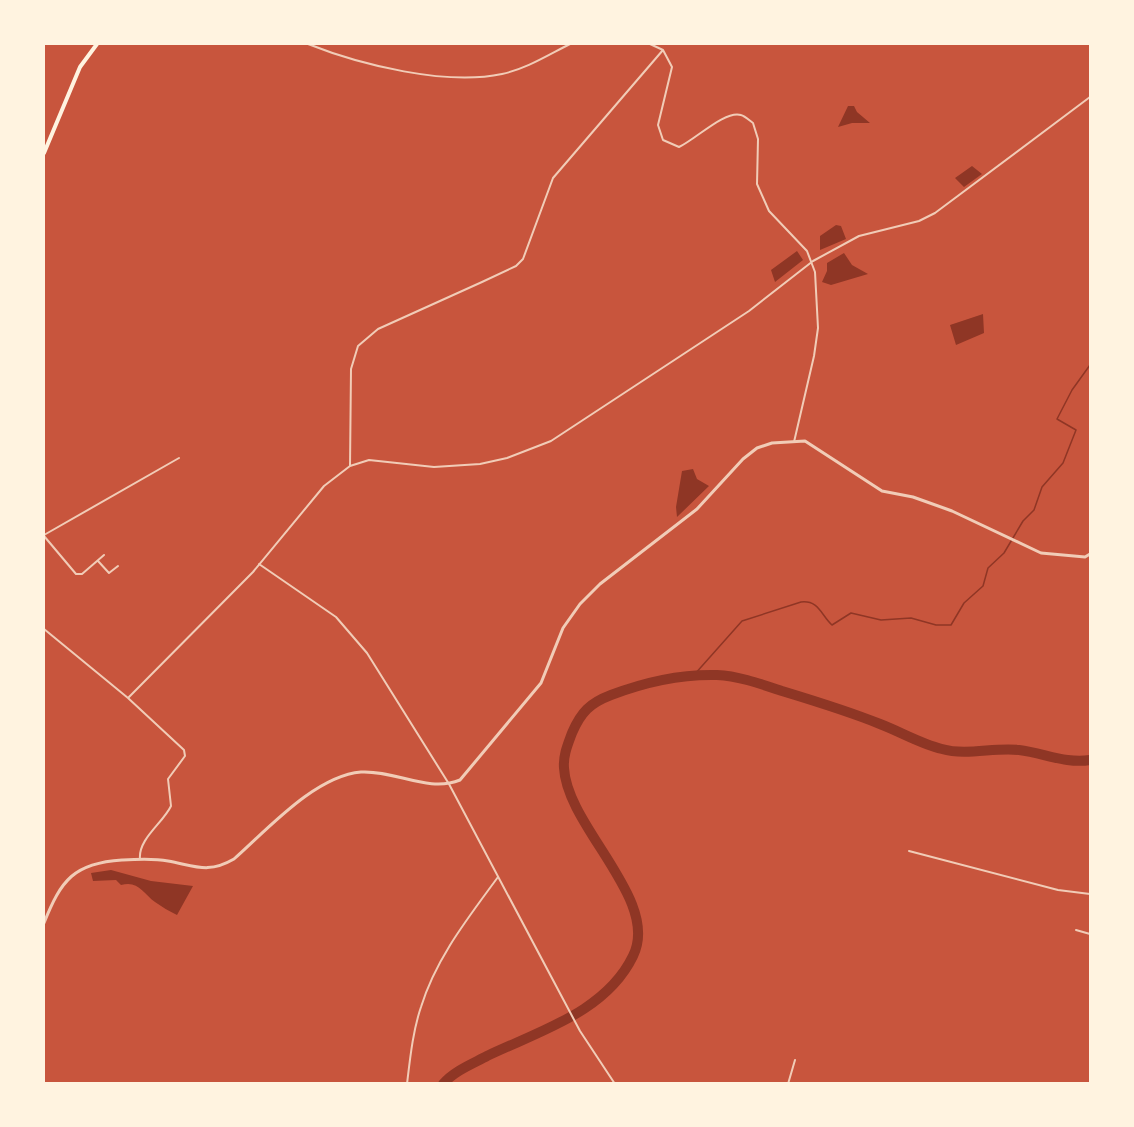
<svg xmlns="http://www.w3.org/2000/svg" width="1134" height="1127" viewBox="0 0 1134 1127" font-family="'Fira Sans',sans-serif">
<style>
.water{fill:#8f3625}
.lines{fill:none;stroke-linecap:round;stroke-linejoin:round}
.stream{stroke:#8f3625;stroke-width:1.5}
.river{stroke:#8f3625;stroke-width:10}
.minor{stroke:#f1ccb7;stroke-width:2}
.tertiary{stroke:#f1ccb7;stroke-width:3}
.secondary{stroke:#fff3e0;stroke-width:4}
</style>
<rect width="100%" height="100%" fill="#c8553d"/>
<!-- water -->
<path class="water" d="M 848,106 L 854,106 L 857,112 L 870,123 L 852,123 L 838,127 Z
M 972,166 L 982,174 L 964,187 L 955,178 Z
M 836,225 L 841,226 L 846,239 L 820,250 L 820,236 Z
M 797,251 L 803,260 L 775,282 L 771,270 Z
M 844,253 L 852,265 L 868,274 L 831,285 L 822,282 L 827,271 L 827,263 Z
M 983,314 L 984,333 L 956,345 L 950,325 Z
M 693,469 L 697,479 L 709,486 L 677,517 L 676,507 L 682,471 Z
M 111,870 L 151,881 L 193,886 L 177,915 C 169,911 162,907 155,902 C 143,893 138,880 121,885 L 116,880 L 93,881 L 91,873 Z"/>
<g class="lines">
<!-- stream -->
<path class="stream" d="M 694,675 L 742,621 L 801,602 C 819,600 821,615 832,625 L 851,613 L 881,620 L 911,618 L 936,625 L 951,625 L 964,603 L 983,586 L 988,568 L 1004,553 L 1023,521 L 1034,510 L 1042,487 L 1063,463 L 1076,430 L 1057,419 L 1072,390 L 1090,365"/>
<!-- river -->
<path class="river" d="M 443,1084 C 454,1071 472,1064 487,1056 C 539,1031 606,1012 633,956 C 661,900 567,827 564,768 C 563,755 568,744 572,733 C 581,712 590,703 611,695 C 645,682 680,674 717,675 C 739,676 761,684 782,691 C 815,701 848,711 880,724 C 901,732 921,744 942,749 C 967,756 994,747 1019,750 C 1044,753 1066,764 1090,760"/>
<!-- minor -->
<path class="minor" d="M 308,44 C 361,65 446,86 502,74 C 526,69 548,55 570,44
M 650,44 L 663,50 L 672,67 L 658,125 L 663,140 L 679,147 C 696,139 725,110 741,115 C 745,116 750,121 753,123 L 758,139 L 757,184 L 769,211 L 807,251 L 815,272 L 818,328 L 814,356 L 794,442
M 350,466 L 351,369 L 358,346 L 378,329 L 482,282 L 516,266 L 523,259 L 553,178 L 663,50
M 44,535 L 179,458
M 44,536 L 76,574 L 82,574 L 104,555
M 98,561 L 109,573 L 118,566
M 259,564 L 336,617 L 367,653 L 449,784 L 580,1031 L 615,1084
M 44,629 L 128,698 L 184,750 L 185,756 L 168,779 L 171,806 C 163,823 138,839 140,859
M 128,698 L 253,572 L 324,486 L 350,466 L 369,460 L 434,467 L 480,464 L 507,458 L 551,441 L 749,311 L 813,261 L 859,236 L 919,221 L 935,213 L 1090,97
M 909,851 L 1058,890 L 1090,894
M 1076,930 L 1090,934
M 407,1084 C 410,1059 413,1030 421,1007 C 436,958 468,918 498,877
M 788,1084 L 795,1060"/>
<!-- tertiary -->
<path class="tertiary" d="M 44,923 C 61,880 74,863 122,860 C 138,859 153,858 168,861 C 196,866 208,874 234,859 C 268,829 315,776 361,772 C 395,770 428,793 460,780 L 541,683 L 563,628 L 580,604 L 600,584 L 697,509 L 743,459 L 757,448 L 772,443 L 805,441 L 882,491 L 913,497 L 952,511 L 1041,553 L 1085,557 L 1090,554"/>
<!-- secondary -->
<path class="secondary" d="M 44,153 L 80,67 L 97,44"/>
</g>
<!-- border -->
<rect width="1134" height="1127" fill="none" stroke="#fff3e0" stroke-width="90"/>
</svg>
